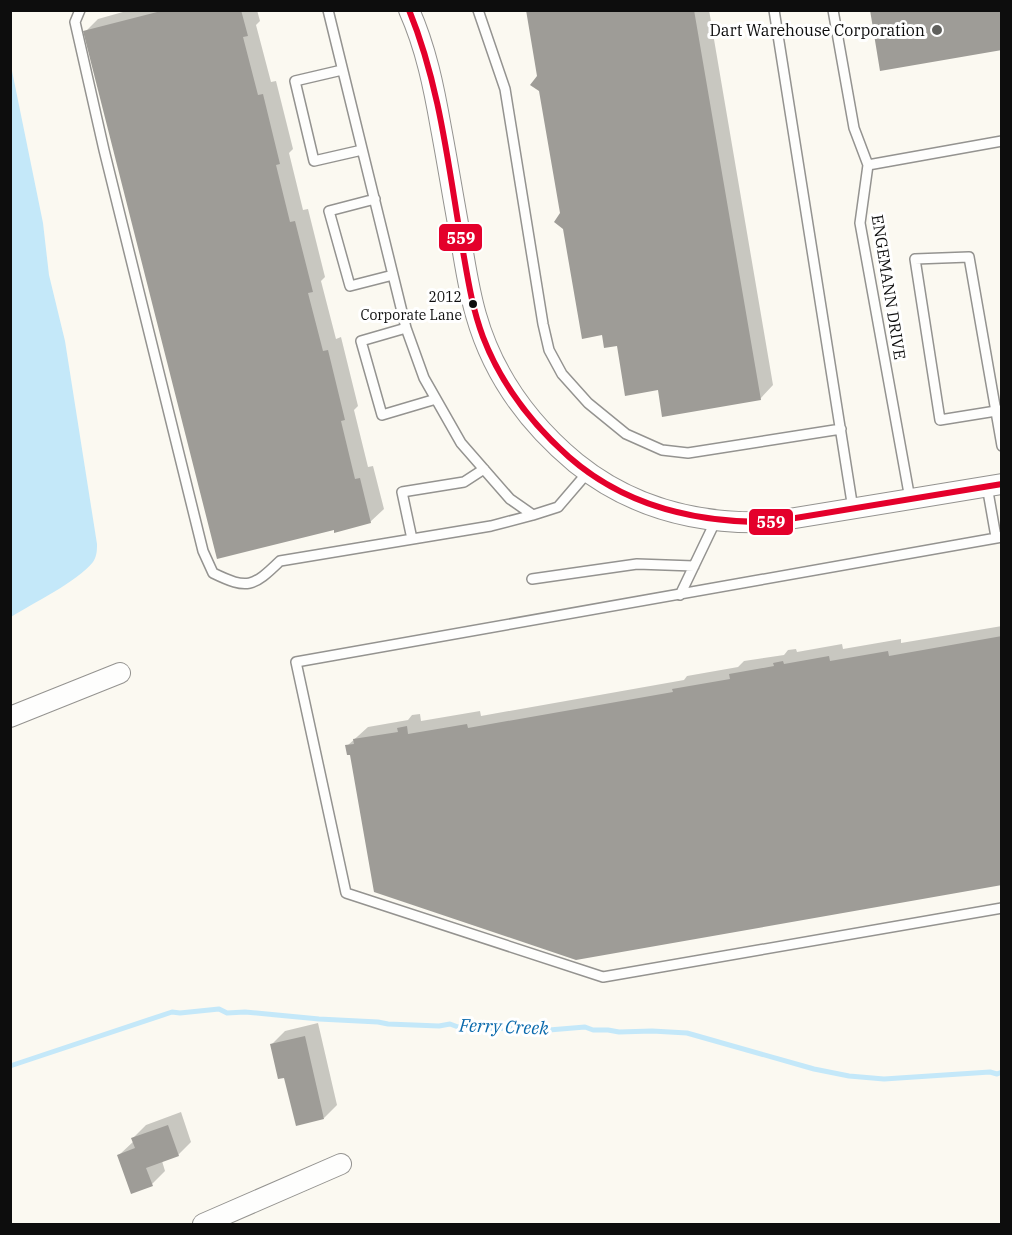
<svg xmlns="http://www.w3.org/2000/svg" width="1012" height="1235" viewBox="0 0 1012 1235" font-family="'IBM Plex Serif',serif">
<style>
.water{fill:#c4e8f9}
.shadow{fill:#0003}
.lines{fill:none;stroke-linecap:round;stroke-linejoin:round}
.stream{stroke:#c4e8f9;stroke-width:5}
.building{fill:#9e9c97}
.lane-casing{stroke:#949390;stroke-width:12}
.street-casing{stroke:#949390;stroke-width:22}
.lane{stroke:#fefefd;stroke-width:9}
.street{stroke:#fefefd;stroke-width:20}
.bus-1-casing{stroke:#fff;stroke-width:10}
.bus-1{stroke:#e4002b;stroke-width:6}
.poi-dot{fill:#60605d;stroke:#fff;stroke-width:2}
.bus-dot{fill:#0d0d0d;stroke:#fff;stroke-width:2}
.labels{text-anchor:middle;stroke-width:6;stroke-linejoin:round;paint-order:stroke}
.bus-label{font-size:14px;fill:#0d0d0d;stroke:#fff;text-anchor:end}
.poi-label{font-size:16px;fill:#0d0d0d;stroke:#fff;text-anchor:end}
.street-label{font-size:16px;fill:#0d0d0d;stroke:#fff}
.water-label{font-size:18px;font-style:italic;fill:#0969ac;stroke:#fff}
.line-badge{stroke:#fff;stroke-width:2}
.badge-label{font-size:16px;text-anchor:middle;font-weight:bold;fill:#fff}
</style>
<rect width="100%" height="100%" fill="#fbf9f1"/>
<!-- water -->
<path class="water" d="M 11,66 L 43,223 L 49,275 L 65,341 L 97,544 C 97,550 97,556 93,562 C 77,582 33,603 11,617 Z"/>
<!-- shadow -->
<path class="shadow" d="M 130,10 L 257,10 L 260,21 L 256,25 L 271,82 L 276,81 L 293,149 L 289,153 L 303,210 L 308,209 L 325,277 L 321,281 L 336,339 L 341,337 L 358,406 L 354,410 L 368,467 L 373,466 L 384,509 L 370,522 L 85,32 L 98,19 Z
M 527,10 L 709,10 L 773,385 L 760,399 L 659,388 L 618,344 L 603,334 L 538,76 Z
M 1002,626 L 1002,883 L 352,753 L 347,746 L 368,727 L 408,720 L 412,715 L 420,714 L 421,721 L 480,711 L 481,716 L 684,680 L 687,676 L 738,667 L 744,661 L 784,655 L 788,650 L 796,649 L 797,652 L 842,644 L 843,649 L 901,639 L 901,643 Z
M 318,1023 L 337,1105 L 324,1118 L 285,1076 L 271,1045 L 285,1031 Z
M 181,1112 L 191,1142 L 178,1155 L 162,1161 L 165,1171 L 152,1184 L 119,1155 L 134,1141 L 133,1138 L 146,1125 Z"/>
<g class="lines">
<!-- stream -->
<path class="stream" d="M 10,1066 L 172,1012 L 180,1013 L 219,1009 L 227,1013 L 245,1012 L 319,1019 L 378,1022 L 388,1024 L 439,1026 L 450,1024 L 458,1027 L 477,1025 L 495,1029 L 527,1026 L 549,1030 L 585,1027 L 593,1030 L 608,1030 L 619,1032 L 652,1031 L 687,1033 L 814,1069 L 849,1076 L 884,1079 L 990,1072 L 997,1074 L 1002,1072"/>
</g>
<!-- building -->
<path class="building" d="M 165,10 L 241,10 L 248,36 L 243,37 L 258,95 L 263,94 L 280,164 L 276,165 L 290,222 L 295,221 L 313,292 L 308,293 L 323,351 L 328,350 L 345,420 L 341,421 L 355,479 L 360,478 L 371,523 L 334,533 L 334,530 L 217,559 L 83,31 Z
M 526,10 L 694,10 L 761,400 L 662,417 L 658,390 L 625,396 L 617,346 L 604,348 L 602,335 L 582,339 L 563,229 L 554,222 L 560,213 L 539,91 L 530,85 L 537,76 Z
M 870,10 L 1002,10 L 1002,50 L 880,71 Z
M 1002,636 L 1002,885 L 576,960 L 374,892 L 350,755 L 347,755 L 345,745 L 354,744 L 353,739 L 398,732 L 397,728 L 407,726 L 408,734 L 467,724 L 468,728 L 673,692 L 672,689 L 730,679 L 729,674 L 774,666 L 773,663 L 783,661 L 784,664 L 829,656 L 830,661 L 888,651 L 889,656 Z
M 305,1036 L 324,1119 L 296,1126 L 284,1078 L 278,1079 L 270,1044 Z
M 168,1125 L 179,1156 L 146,1168 L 153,1186 L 131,1194 L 117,1155 L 135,1148 L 131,1138 Z"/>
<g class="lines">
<defs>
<path id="lane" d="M 80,10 L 75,22 L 104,150 L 203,551 L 213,573 C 248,590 253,587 280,561 L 491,526 L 533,515
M 328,10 L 406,328 L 424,378 L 461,443 L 510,499 L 533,515 L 558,507 L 588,472
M 478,10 L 505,89 L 543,324 L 549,350 L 562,374 L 588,403 L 626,434 L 662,450 L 688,453 L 841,429
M 774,10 L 853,509
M 833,10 L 854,128 L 868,165 L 860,223 L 910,499
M 342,70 L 295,81 L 314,161 L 362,150
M 868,165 L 1002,141
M 375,199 L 329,211 L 350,286 L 393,275
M 406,328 L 361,341 L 382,415 L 436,399
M 1002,410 L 996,411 L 940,420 L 915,259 L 969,257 L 1002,446
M 987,486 L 996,537
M 1002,537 L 296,662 L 346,893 L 603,977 L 1002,908
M 412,539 L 402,492 L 464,482 L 484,469
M 532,579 L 637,564 L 694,566
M 680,595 L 715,522"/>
<path id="street" d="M 409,10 C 426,48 434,88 441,128 C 448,165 454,203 461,240 C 465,265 469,291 476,315 C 493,375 529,424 576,463 C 633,509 699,525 771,522 L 1002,484
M 10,717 L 120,673
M 203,1224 L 341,1164"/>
</defs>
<!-- lane casing -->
<use href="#lane" class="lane-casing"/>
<!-- street casing -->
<use href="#street" class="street-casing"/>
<!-- lane -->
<use href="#lane" class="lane"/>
<!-- street -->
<use href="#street" class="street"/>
<defs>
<path id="bus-1" d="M 409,10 C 439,83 448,163 461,240 C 467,273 471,305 483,337 C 501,384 532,424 569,457 C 626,507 697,523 771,522 L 1002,484"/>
</defs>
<!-- bus-1 casing -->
<use href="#bus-1" class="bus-1-casing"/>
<!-- bus-1 -->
<use href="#bus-1" class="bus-1"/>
</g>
<!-- markers -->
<circle class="poi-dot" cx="937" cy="30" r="6"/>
<circle class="bus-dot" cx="473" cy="304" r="5"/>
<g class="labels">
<!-- bus labels -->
<g class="bus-label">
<text x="462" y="302">2012<tspan x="462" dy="18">Corporate Lane</tspan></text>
</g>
<!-- poi labels -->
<g class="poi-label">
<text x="925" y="36">Dart Warehouse Corporation</text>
</g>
<!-- street labels -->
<g class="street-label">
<text transform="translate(889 287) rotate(81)" y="6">ENGEMANN DRIVE</text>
</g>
<!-- water labels -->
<g class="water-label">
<text transform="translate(504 1027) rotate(2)" y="6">Ferry Creek</text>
</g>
</g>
<g class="line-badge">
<rect x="438" y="223" width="45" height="29" rx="6" fill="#e4002b"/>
<rect x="748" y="508" width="46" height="28" rx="6" fill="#e4002b"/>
</g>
<g class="badge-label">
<text x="461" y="244">559</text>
<text x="771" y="528">559</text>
</g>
<!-- border -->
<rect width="1012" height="1235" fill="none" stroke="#0d0d0d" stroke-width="24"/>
</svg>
